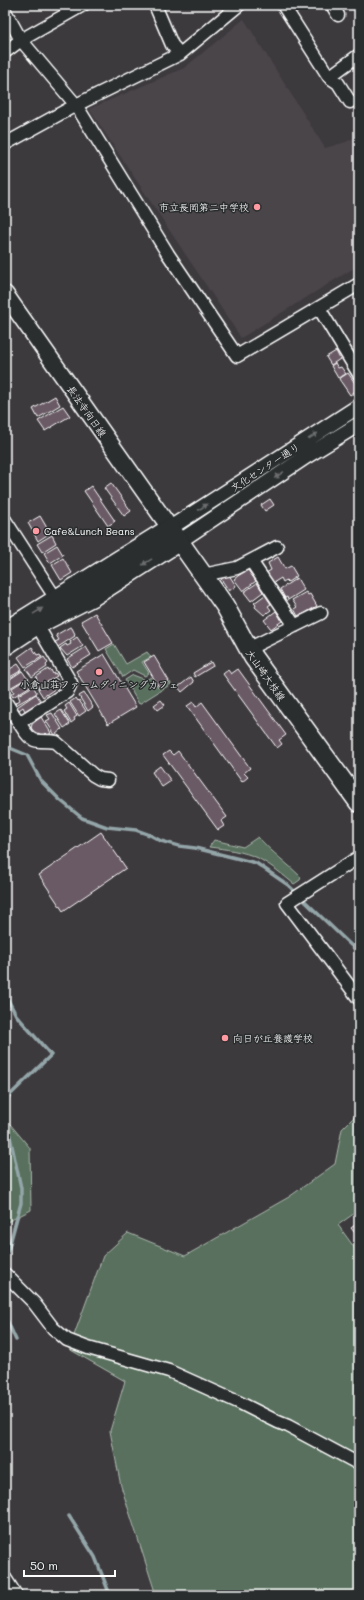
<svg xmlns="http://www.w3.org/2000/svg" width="364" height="1600" viewBox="0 0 364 1600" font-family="Mali,'Klee One',sans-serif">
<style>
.built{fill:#4a444a}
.green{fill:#58705d;stroke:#acb8ae}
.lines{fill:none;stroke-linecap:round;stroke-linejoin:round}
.stream{stroke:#94a6a9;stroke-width:3.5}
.building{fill:#6a5a65;stroke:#fff}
.minor-casing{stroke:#fff;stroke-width:15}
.tertiary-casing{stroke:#fff;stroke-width:17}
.secondary-casing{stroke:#fff;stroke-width:19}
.primary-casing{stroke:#fff;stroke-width:21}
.minor{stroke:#2a2d2e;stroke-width:12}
.tertiary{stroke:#2a2d2e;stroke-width:14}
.secondary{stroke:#2a2d2e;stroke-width:16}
.primary{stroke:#2a2d2e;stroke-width:18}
.oneway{fill:#6a6c6d}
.poi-dot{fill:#ff9aa2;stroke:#2a2d2e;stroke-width:1.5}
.labels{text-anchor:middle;stroke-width:3;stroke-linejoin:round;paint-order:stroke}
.poi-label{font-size:10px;fill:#fff;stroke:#2a2d2e;text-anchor:start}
.street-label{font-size:10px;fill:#fff;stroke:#2a2d2e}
</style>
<rect width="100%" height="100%" fill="#3d3a3e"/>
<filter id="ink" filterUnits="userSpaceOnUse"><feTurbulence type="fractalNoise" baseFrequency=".025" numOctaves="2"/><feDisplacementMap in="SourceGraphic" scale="8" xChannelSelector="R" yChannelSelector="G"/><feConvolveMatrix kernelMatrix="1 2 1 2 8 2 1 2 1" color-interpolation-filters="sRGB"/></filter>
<g filter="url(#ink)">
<!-- built -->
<path class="built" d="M 244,19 L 325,148 L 346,142 L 359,135 L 359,265 L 241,338 L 89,109 L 184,68 Z"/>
<!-- green -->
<path class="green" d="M 114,644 L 126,664 L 147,652 L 151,657 L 142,662 L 149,673 L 145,676 L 133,670 L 123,677 L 106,649 Z
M 133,675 L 146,680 L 151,677 L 158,688 L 170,682 L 171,684 L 139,704 L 125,680 Z
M 258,837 C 271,852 287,863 301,877 L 300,880 L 294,884 C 282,874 271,865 258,858 C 243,851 225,849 209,847 L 214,840 L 243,847 Z
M 359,1112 L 359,1210 L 338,1225 L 359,1254 L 359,1595 L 156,1595 L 121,1486 L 110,1431 L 125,1381 L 69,1349 L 103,1256 L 128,1233 L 185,1256 L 289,1197 L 335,1164 L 342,1129 Z
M 5,1118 L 30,1148 L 31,1210 L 5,1223 Z"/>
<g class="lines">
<!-- stream -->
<path class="stream" d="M 5,746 L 27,755 L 41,781 L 60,800 L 82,818 L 107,827 L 136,830 L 150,835 L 161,841 L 179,846 L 195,848 L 256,863 L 288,885 L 359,953
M 5,994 L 16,1015 L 51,1055 L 9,1096 L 5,1108
M 5,1113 L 21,1188 L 21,1203 L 9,1247 L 5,1257
M 5,1316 L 16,1340
M 69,1516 L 95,1557 L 110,1595"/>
</g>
<!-- building -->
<path class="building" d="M 336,351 L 340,359 L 331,365 L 326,357 Z
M 335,363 L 338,368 L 341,367 L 346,374 L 338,378 L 331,366 Z
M 348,373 L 359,389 L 350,395 L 339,379 Z
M 55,396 L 60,405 L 38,418 L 33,409 Z
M 63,406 L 70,416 L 45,431 L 38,421 Z
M 111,483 L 131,511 L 124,516 L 104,488 Z
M 91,486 L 115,521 L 108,526 L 84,491 Z
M 270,499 L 274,505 L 265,511 L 261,505 Z
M 40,516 L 50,533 L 38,541 L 28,523 Z
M 52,535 L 56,543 L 42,552 L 37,544 Z
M 57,545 L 63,555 L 50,563 L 44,553 Z
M 278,557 L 285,569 L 291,566 L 297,576 L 288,582 L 286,580 L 283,582 L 281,578 L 273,583 L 266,573 L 271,570 L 268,563 Z
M 63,558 L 72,573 L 61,580 L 52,565 Z
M 247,569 L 256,581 L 243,591 L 234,579 Z
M 229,575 L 236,586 L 229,591 L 221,579 Z
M 297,578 L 304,590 L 288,600 L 287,597 L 285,598 L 280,589 Z
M 257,583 L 263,592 L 251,601 L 244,592 Z
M 306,592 L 308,595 L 310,594 L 317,606 L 302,615 L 301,614 L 298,616 L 294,609 L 297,607 L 292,600 Z
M 265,595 L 271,604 L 268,606 L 271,610 L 264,615 L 255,607 L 256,605 L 254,603 Z
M 5,597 L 9,611 L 5,612 Z
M 276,611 L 282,621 L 271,629 L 264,620 Z
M 95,613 L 113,643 L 99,651 L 81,621 Z
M 70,627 L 72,628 L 75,634 L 74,635 L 75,636 L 58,647 L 55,642 L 59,640 L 56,635 Z
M 77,637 L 83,646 L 67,656 L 60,648 L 66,644 L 67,646 L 71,644 L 70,642 Z
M 32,647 L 37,655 L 40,654 L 42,657 L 25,667 L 18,657 Z
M 86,647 L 91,655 L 72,667 L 67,659 Z
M 104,654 L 136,707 L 108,724 L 76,671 Z
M 154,656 L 169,681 L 159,687 L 144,662 Z
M 44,657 L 48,663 L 46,665 L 47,667 L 32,677 L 26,669 Z
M 211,662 L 213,666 L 195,677 L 193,673 Z
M 18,664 L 22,670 L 5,680 L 5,672 Z
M 48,669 L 49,671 L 51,670 L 53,674 L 55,673 L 57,676 L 37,688 L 33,682 L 37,680 L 36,677 Z
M 238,669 L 286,735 L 279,740 L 282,744 L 277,748 L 223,674 L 228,670 L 231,674 Z
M 22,671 L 27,678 L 8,689 L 6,686 L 9,684 L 7,681 Z
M 191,677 L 194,682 L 182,692 L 178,687 Z
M 28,678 L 32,685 L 13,697 L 11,694 L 14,692 L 12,688 Z
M 55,679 L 57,679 L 59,686 L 43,697 L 38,689 Z
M 33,686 L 37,693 L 16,705 L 15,703 L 20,700 L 18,695 Z
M 84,693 L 93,707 L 88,711 L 79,696 Z
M 36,694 L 41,701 L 25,711 L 23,707 L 19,710 L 17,707 Z
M 76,698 L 78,701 L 79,700 L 86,711 L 79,716 L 70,702 Z
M 161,700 L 165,705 L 158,710 L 154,705 Z
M 193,702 L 196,707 L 202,702 L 250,768 L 244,773 L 248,777 L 242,782 L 187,706 Z
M 69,703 L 77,716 L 74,718 L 75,720 L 71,723 L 64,711 L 67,709 L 65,706 Z
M 61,710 L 70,724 L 64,728 L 55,714 Z
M 52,713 L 62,729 L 55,735 L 46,721 L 50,719 L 47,715 Z
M 41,717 L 51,733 L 48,735 L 46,733 L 41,737 L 39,733 L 35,735 L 31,728 L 32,724 Z
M 169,751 L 173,755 L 178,751 L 227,817 L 221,821 L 224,826 L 218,830 L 163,755 Z
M 160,766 L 171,781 L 162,787 L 152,772 Z
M 101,832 L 126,868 L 63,911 L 39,875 Z
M 359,1222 L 359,1238 L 351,1228 Z"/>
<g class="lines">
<defs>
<path id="minor" d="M 155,5 L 172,45 L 180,54
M 283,5 L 329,77 L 359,55
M 332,5 L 338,15
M 5,11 L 21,40 L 76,105 L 168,254 L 237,356 L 359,284
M 5,52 L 21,40 L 83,5
M 329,77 L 338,83 L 350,102
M 5,144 L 76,105 L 180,54 L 239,5
M 319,308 L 359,374
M 5,520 L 60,605
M 251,561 L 295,626
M 203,575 L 237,568 L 277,547
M 247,649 L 256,645 L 321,613
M 5,701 L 19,723 L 67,692 L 71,683 L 37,625
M 19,723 C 25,731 29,741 40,741 C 46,741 50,741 56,742 L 93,775 L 100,779 L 108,780
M 359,857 L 287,903 L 359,999
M 5,1274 L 34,1303 L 53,1328 L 67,1340 L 88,1348 L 169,1371 L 238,1402 L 278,1422 L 288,1426 L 359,1464
M 5,1578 L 16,1595"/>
<path id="tertiary" d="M 170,528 L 359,406
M 180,541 L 307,456 L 359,424"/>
<path id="secondary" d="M 5,294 L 170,528"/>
<path id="primary" d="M 5,631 L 170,528 L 225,606 L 253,657 L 359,803
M 5,646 L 37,625 L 94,596 L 180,541"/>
</defs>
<!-- minor casing -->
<use href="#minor" class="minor-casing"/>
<!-- tertiary casing -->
<use href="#tertiary" class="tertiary-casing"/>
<!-- secondary casing -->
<use href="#secondary" class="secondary-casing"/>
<!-- primary casing -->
<use href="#primary" class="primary-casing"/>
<!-- minor -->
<use href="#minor" class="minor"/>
<!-- tertiary -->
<use href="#tertiary" class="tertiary"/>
<!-- secondary -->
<use href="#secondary" class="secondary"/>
<!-- primary -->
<use href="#primary" class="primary"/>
</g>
<!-- one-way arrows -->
<defs><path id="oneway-solid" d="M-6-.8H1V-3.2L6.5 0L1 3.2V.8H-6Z"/></defs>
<g class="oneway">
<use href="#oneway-solid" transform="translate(313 436) rotate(-33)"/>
<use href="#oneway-solid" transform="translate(279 475) rotate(146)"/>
<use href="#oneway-solid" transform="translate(203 507) rotate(-33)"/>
<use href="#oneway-solid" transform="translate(147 562) rotate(148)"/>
<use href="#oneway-solid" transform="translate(38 611) rotate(-32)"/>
</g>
</g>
<!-- markers -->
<g class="poi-dot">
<circle cx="257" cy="207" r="4"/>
<circle cx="36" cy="531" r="4"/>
<circle cx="99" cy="672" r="4"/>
<circle cx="225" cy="1038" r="4"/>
</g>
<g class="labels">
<!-- poi labels -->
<g class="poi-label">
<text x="249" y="211" text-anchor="end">市立長岡第二中学校</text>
<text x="44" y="535">Cafe&amp;Lunch Beans</text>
<text x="99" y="688" text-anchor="middle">小倉山荘ファームダイニングカフェ</text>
<text x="233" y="1042">向日が丘養護学校</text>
</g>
<!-- street labels -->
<g class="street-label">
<text transform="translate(87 411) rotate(55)" y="4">長法寺向日線</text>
<text transform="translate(265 467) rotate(-33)" y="4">文化センター通り</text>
<text transform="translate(266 675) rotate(55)" y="4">大山崎大枝線</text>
</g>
</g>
<!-- margin -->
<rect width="364" height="1600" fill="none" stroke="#2a2d2e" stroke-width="20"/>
<rect x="10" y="10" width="344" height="1580" fill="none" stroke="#fff" stroke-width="1.5" filter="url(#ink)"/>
<!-- scale -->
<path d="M24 1570v6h91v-6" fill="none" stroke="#ffffff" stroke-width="2"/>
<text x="30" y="1570" font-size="12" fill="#ffffff" stroke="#2a2d2e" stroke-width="3" paint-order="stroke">50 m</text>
</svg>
